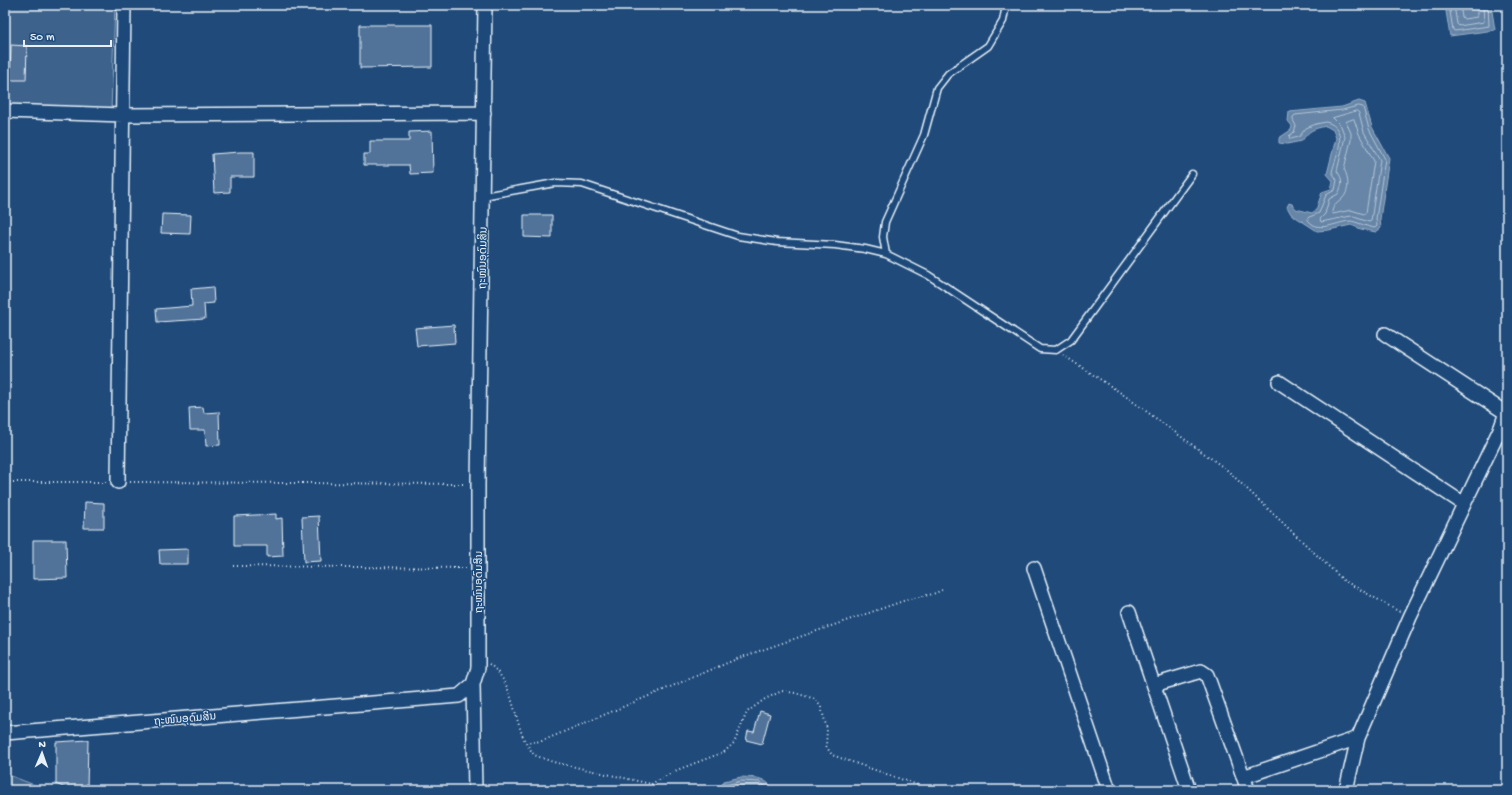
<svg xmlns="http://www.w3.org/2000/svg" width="1512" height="795" viewBox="0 0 1512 795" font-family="'Gochi Hand','Noto Sans Lao',sans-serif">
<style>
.green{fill:#3c628c;stroke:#92aac2}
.water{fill:#6685a7;stroke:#9ab0c7}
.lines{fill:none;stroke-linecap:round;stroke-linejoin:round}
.shore{stroke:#b4c6d8;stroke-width:1}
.building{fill:#517399;stroke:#e8f1f8}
.lane-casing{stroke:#e8f1f8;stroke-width:9}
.street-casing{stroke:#e8f1f8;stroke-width:16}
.path{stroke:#e8f1f8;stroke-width:2;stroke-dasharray:1 3;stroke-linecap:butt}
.lane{stroke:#1f4a7a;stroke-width:6}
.street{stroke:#1f4a7a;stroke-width:13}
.labels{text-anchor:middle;stroke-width:3;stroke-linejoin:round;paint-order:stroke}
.street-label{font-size:11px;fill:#e8f1f8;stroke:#1f4a7a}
</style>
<rect width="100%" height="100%" fill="#1f4a7a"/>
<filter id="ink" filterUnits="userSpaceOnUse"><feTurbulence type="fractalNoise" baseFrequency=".025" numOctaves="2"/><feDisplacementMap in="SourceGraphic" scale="8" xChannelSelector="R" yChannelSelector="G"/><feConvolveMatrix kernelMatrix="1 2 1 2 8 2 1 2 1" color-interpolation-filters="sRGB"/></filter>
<g filter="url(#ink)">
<!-- green -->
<path class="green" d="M 5,5 L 115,5 L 111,110 L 5,107 Z
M 5,767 L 9,768 L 6,774 L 47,790 L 5,790 Z"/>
<!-- water -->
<path class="water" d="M 1445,5 L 1491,5 L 1495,30 L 1450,36 Z
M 1359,101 L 1365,103 L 1372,127 L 1389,158 L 1380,219 L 1381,228 L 1376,232 L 1361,229 L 1351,225 L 1329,230 L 1317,231 L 1291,214 L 1287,207 L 1289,203 L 1292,204 L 1296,209 L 1312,213 L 1316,210 L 1322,192 L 1331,189 L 1333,181 L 1327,174 L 1336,138 L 1333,130 L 1326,126 C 1313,129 1309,130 1302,141 L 1287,144 L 1279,143 L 1279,138 L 1291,130 L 1292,126 L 1288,121 L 1289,112 L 1342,107 Z
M 741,777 C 756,778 762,776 773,788 L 773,790 L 719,790 L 724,781 Z"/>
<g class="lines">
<!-- shore -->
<path class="shore" d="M 1449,5 L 1453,30 L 1455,31 L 1489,26 L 1488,5
M 1454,5 L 1457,24 L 1459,26 L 1484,22 L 1483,5
M 1460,5 L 1462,17 L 1464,19 L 1477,17 L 1477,5
M 1359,106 L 1363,107 L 1369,129 L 1385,159 L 1376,219 L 1377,226 L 1375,228 C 1367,227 1355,221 1350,221 C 1336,222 1316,235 1307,218 L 1319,213 L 1326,195 L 1335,190 L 1337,180 L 1332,172 C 1336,156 1350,128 1326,122 L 1316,124 L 1306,128 L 1299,137 L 1290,139 L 1289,136 L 1294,132 L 1296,126 L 1293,120 L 1293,117 L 1295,115 L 1342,110 Z
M 1357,111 L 1359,113 L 1364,132 L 1380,160 L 1371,221 L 1369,222 L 1351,216 L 1321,222 L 1320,219 L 1325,214 L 1329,199 L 1338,194 C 1343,184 1343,179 1337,171 L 1345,137 L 1341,126 L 1333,118 Z
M 1354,119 L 1359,134 L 1374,161 L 1366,213 L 1364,214 L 1351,210 L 1333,214 L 1332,211 C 1334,204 1337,204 1342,199 C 1350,191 1349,178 1344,169 L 1351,140 L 1351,133 L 1346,122 Z
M 724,790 L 727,785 L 741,781 L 760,782 L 769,790"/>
</g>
<!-- building -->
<path class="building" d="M 360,25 L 432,25 L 432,67 L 360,68 Z
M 11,45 L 27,46 L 26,80 L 10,80 Z
M 432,131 L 433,173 L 410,174 L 409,165 L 364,165 L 364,154 L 370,154 L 370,141 L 409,141 L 409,132 Z
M 240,152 L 254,152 L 254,177 L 230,177 L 230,192 L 214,193 L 212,154 Z
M 162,214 L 191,215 L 190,234 L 161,233 Z
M 524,215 L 552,215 L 552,238 L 524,237 Z
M 213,287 L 214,303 L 204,304 L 205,319 L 157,322 L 156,309 L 192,306 L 191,289 Z
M 454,325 L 455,343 L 417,346 L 415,328 Z
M 203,407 L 204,413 L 219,412 L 220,445 L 206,446 L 205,430 L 190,430 L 189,408 Z
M 85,502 L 104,503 L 104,528 L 84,528 Z
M 276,514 L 276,519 L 282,518 L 283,556 L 267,557 L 267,546 L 234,546 L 234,516 Z
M 319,516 L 321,561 L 304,562 L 302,517 Z
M 33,540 L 66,540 L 67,578 L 33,579 Z
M 188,549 L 188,564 L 160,564 L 159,550 Z
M 760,711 L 770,714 L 762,744 L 746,740 L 748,731 L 754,732 Z
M 88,740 L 87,790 L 70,790 L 56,784 L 56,742 Z"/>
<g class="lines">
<defs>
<path id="lane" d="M 483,196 L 555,183 L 582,184 L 738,236 L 777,242 L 835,245 L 865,249 L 886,254 L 928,275 L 1040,349 L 1056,350 L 1071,340 L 1192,174
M 886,254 L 883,237 L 885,222 L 924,135 L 937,88 L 948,74 L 988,46 L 1003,21 L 1006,5"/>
<path id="street" d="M 5,111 L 123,115 L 484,113
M 1385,334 L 1506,413
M 1279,382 L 1464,504
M 118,482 L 124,5
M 1034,568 L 1109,790
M 1129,612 L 1189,790
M 473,684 L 475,790
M 1154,685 L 1201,671 L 1207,675 L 1248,790
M 5,733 L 459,696 L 473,684 L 478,668 L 478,484 L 485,5
M 1243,777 L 1358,738
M 1346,790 L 1358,738 L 1410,617 L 1501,427 L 1507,410"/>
</defs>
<!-- lane casing -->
<use href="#lane" class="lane-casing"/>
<!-- street casing -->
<use href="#street" class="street-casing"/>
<!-- path -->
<path class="path" d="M 1063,355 L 1121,393 L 1227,470 L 1343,580 L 1400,612
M 5,482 L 106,482
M 130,482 L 466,484
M 233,566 L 467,568
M 489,664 C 514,682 513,718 526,743 L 542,741 L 739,658 L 909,599 L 933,594 L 942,590
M 526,743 L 534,755 L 553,762 L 651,784 L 663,790
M 651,784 L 677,770 L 724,752 L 734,743 L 747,712 L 765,699 L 782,691 L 795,693 L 815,699 L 821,707 L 827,729 L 826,746 L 832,755 L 932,790"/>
<!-- lane -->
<use href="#lane" class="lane"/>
<!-- street -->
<use href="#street" class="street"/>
</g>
</g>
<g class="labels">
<!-- street labels -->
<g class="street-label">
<text transform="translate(482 258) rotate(-89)" y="4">ຖະໜົນອຸດົມສິນ</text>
<text transform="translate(478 582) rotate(-90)" y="4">ຖະໜົນອຸດົມສິນ</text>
<text transform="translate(185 718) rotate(-5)" y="4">ຖະໜົນອຸດົມສິນ</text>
</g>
</g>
<!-- margin -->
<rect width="1512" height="795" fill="none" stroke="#1f4a7a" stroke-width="20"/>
<rect x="10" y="10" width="1492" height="775" fill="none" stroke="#e8f1f8" stroke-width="1.5" filter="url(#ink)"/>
<!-- north arrow -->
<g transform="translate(42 753) rotate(2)" stroke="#1f4a7a" stroke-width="3" paint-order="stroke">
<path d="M0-3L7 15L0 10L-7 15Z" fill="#e8f1f8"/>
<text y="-6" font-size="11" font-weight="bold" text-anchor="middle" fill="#e8f1f8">N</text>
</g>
<!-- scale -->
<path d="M24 40v6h87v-6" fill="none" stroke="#e8f1f8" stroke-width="2"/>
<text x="30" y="40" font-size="12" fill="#e8f1f8" stroke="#1f4a7a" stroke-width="3" paint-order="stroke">50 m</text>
</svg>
